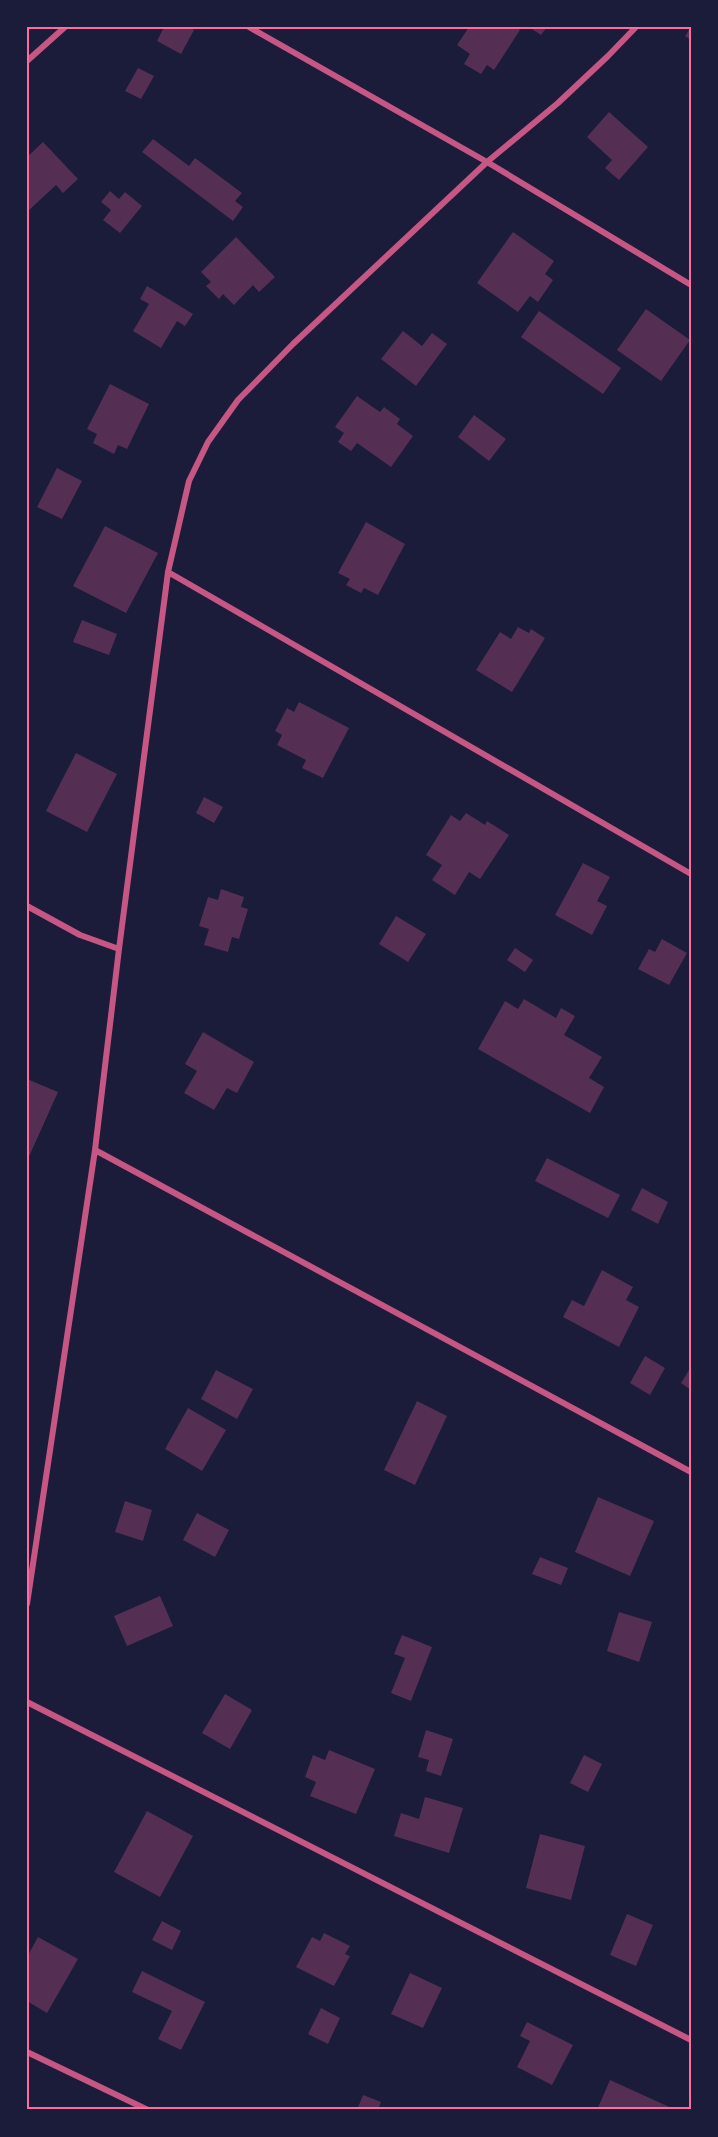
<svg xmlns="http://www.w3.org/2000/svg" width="718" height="2137" viewBox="0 0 718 2137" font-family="'IBM Plex Sans',sans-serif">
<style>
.building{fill:#542f53}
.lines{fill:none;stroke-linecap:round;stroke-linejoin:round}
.minor{stroke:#c65784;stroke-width:6}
.neatline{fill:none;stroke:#ff6b9d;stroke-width:2}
</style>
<rect width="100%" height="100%" fill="#1b1b3a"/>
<!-- building -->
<path class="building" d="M 164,27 L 189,27 L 194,30 L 181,54 L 157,41 Z
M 469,27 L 516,27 L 520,30 L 494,70 L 487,65 L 481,74 L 464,64 L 470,54 L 457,45 Z
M 529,27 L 547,27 L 541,35 Z
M 691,27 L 691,40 L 685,36 Z
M 138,68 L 154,76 L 141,99 L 125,91 Z
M 609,112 L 648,147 L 619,180 L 605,168 L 612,160 L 587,137 Z
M 153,139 L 189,166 L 195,158 L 242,193 L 235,201 L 243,207 L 233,221 L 142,152 Z
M 43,142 L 78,179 L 63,193 L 56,185 L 27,212 L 27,157 Z
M 110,191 L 119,199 L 125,192 L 142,206 L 120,233 L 103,220 L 111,210 L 101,202 Z
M 513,232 L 554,261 L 545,274 L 553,280 L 538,302 L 530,296 L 518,312 L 477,283 Z
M 236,237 L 275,277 L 259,292 L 253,285 L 234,305 L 223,294 L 219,299 L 206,286 L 211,282 L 201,272 Z
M 147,286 L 193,314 L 185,326 L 177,321 L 161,348 L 133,331 L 149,304 L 140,299 Z
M 646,309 L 690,340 L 661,381 L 617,350 Z
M 539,311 L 621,368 L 603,394 L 521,337 Z
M 403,331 L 422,346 L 432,333 L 447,344 L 416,386 L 381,359 Z
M 110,384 L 149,404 L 127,449 L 118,445 L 114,454 L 93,443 L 97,434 L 87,429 Z
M 357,396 L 380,412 L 384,407 L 400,419 L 397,424 L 413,436 L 391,467 L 357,443 L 351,451 L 338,442 L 344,433 L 335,427 Z
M 474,415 L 506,439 L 489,461 L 458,437 Z
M 57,468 L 82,481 L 62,519 L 37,507 Z
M 366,522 L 405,544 L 378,595 L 364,588 L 361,593 L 346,585 L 350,579 L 338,573 Z
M 105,526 L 158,553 L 126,613 L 73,586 Z
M 82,620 L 117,634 L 109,655 L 73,642 Z
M 518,627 L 529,633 L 531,629 L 545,638 L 512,692 L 476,670 L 500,632 L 511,639 Z
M 299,702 L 349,728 L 323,778 L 302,768 L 306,760 L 277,745 L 282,735 L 275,731 L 287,708 L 294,712 Z
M 76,753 L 117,774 L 87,832 L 46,811 Z
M 204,797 L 223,807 L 214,823 L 196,813 Z
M 466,813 L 485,825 L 487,821 L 509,835 L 480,879 L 469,872 L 455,895 L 432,880 L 442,865 L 426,855 L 451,815 L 460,821 Z
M 583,863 L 610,877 L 597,901 L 607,906 L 592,935 L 555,915 Z
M 221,889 L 244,897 L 241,907 L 248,909 L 239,939 L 232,937 L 228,952 L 204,945 L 209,929 L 199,926 L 208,897 L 218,900 Z
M 396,916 L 426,934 L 408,962 L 379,944 Z
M 662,939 L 687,953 L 669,985 L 638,969 L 649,949 L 655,952 Z
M 515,948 L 533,960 L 525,972 L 507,960 Z
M 524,999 L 556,1018 L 561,1008 L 575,1016 L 564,1035 L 602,1057 L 589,1078 L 604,1087 L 590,1113 L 478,1049 L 505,1001 L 518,1009 Z
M 203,1032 L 254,1062 L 237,1093 L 227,1088 L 214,1110 L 184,1093 L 197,1071 L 185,1064 Z
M 27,1079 L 58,1092 L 27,1161 Z
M 547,1158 L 620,1195 L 608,1218 L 535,1181 Z
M 642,1188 L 668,1202 L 658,1224 L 631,1210 Z
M 602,1270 L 633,1287 L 626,1300 L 639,1307 L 619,1347 L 563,1317 L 572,1300 L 584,1306 Z
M 645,1356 L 665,1368 L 650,1395 L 630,1383 Z
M 691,1367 L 691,1390 L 681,1383 Z
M 216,1370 L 253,1389 L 237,1419 L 201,1399 Z
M 417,1401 L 447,1416 L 415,1485 L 384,1470 Z
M 188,1408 L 226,1430 L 202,1471 L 165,1449 Z
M 598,1497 L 654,1521 L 630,1576 L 575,1552 Z
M 125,1501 L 152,1510 L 143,1541 L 115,1532 Z
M 197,1513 L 229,1530 L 215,1557 L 183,1540 Z
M 540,1557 L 568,1568 L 561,1585 L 532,1574 Z
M 160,1596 L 173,1626 L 127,1646 L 114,1616 Z
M 619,1612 L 652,1622 L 639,1662 L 607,1651 Z
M 402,1635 L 432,1647 L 411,1701 L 391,1693 L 405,1658 L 394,1654 Z
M 225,1694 L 252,1710 L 230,1749 L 202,1733 Z
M 426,1730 L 453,1739 L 441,1776 L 426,1771 L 429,1760 L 418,1757 Z
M 329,1750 L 375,1769 L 356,1814 L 310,1796 L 316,1782 L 305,1777 L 313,1755 L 325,1760 Z
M 584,1755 L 602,1764 L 588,1792 L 570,1783 Z
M 425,1797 L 463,1808 L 449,1853 L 394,1836 L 401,1813 L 419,1819 Z
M 147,1811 L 193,1836 L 160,1897 L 114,1872 Z
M 540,1834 L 585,1846 L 571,1900 L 526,1888 Z
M 627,1914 L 653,1925 L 636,1966 L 610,1955 Z
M 162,1921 L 181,1931 L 172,1950 L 152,1940 Z
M 324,1933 L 350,1946 L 345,1954 L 350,1956 L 334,1986 L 296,1967 L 312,1937 L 320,1941 Z
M 38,1937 L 78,1959 L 47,2013 L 27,2001 L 27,1957 Z
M 142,1971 L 205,2002 L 181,2050 L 158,2039 L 172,2011 L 132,1992 Z
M 410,1973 L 442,1988 L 423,2028 L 391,2014 Z
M 321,2008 L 340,2018 L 328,2044 L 308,2034 Z
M 527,2022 L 573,2045 L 552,2085 L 517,2067 L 530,2041 L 520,2036 Z
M 610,2080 L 676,2110 L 597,2110 Z
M 363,2095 L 381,2102 L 378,2110 L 357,2110 Z"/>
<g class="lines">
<!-- minor -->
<path class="minor" d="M 249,27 L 487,162 L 691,285
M 27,61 L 65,27
M 168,572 L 691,874
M 27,906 L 80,935 L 119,949
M 95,1150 L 691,1472
M 27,1604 L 95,1150 L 119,949 L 168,572 L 189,481 L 208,442 L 238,400 L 293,344 L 487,162 L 558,103 L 608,56 L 636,27
M 27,1702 L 691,2040
M 27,2052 L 148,2110"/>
</g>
<!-- border -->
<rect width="718" height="2137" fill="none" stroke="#1b1b3a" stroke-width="57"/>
<rect x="28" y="28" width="662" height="2080" class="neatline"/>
</svg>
